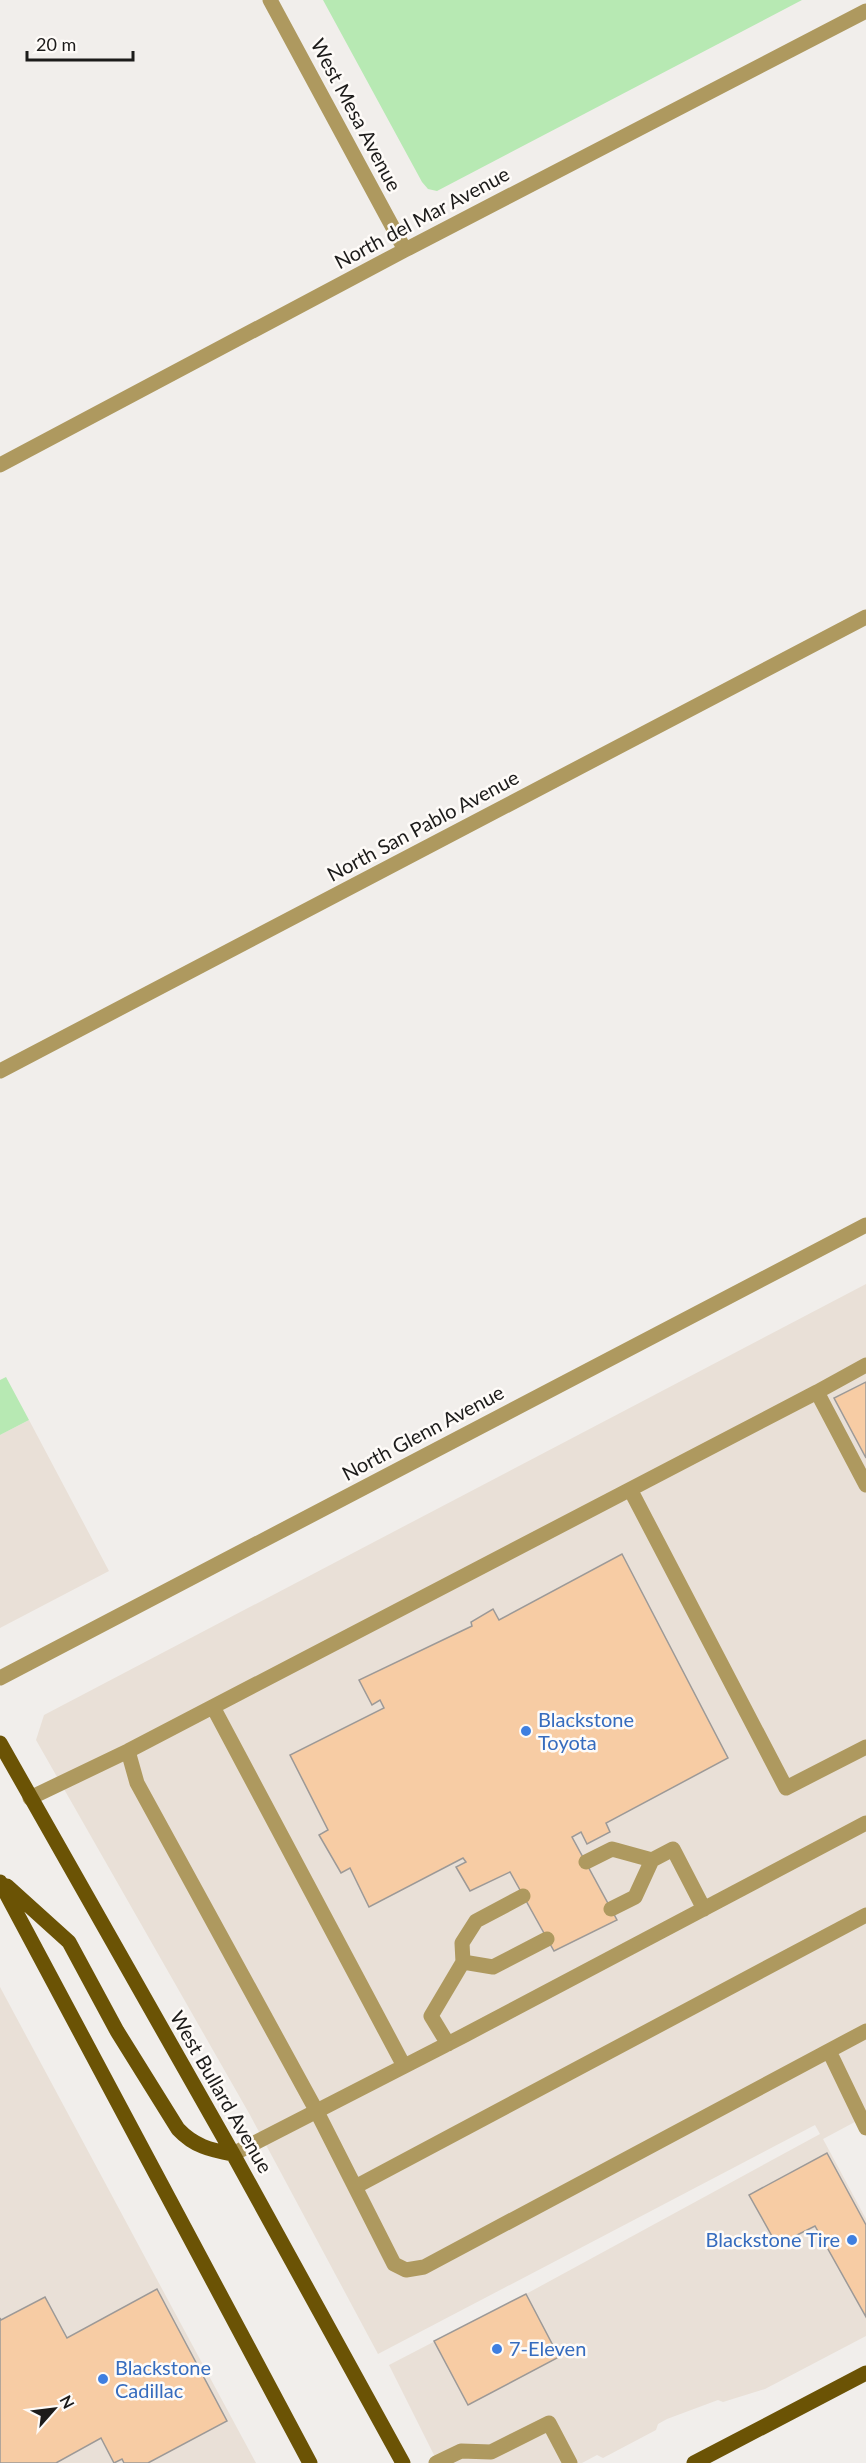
<svg xmlns="http://www.w3.org/2000/svg" width="866" height="2463" viewBox="0 0 866 2463" font-family="Lato,sans-serif">
<style>
.built{fill:#e9e0d7}
.green{fill:#b7e9b3}
.building{fill:#f7cca4;stroke:#9c9997;stroke-width:1.5}
.lines{fill:none;stroke-linecap:round;stroke-linejoin:round}
.lane{stroke:#ae995f;stroke-width:15}
.street{stroke:#ae995f;stroke-width:15}
.primary{stroke:#6b5305;stroke-width:15}
.shop-dot{fill:#3f7fe0;stroke:#fefbf8;stroke-width:2}
.labels{text-anchor:middle;stroke-width:5;stroke-linejoin:round;paint-order:stroke}
.street-label{font-size:20px;fill:#1c1b1a;stroke:#fefbf8}
.shop-label{font-size:20px;fill:#366cbe;stroke:#fefbf8;text-anchor:start}
</style>
<rect width="100%" height="100%" fill="#f1eeeb"/>
<!-- built -->
<path class="built" d="M 866,1284 L 866,2116 L 823,2139 L 866,2219 L 866,2336 L 765,2389 L 723,2402 L 718,2400 L 667,2419 L 658,2424 L 656,2430 L 603,2458 L 597,2455 L 582,2463 L 438,2463 L 389,2365 L 526,2294 L 820,2134 L 815,2125 L 378,2354 L 250,2115 L 36,1740 L 44,1715 Z
M 29,1420 L 109,1571 L 0,1628 L 0,1435 Z
M 0,1987 L 154,2274 L 256,2463 L 0,2463 Z"/>
<!-- green -->
<path class="green" d="M 323,0 L 802,0 L 437,191 L 428,189 L 422,182 Z
M 6,1377 L 29,1420 L 0,1435 L 0,1380 Z"/>
<!-- building -->
<path class="building" d="M 866,1382 L 866,1458 L 834,1398 Z
M 622,1554 L 728,1758 L 606,1823 L 610,1832 L 587,1844 L 581,1832 L 572,1837 L 617,1920 L 554,1951 L 510,1872 L 470,1891 L 456,1867 L 466,1862 L 463,1858 L 369,1907 L 350,1868 L 341,1873 L 319,1835 L 328,1830 L 290,1755 L 384,1708 L 380,1700 L 372,1705 L 359,1680 L 472,1626 L 471,1622 L 493,1609 L 499,1620 Z
M 827,2153 L 866,2225 L 866,2317 L 815,2226 L 777,2245 L 749,2195 Z
M 157,2289 L 227,2421 L 148,2463 L 124,2463 L 122,2459 L 114,2463 L 101,2438 L 56,2463 L 0,2463 L 0,2318 L 1,2320 L 45,2297 L 67,2338 Z
M 526,2294 L 559,2357 L 468,2405 L 434,2341 Z"/>
<g class="lines">
<!-- lane -->
<path class="lane" d="M 866,1365 L 817,1392 L 866,1485
M 631,1491 L 786,1788 L 866,1747
M 213,1707 L 404,2066
M 128,1751 L 137,1783 L 316,2110 L 394,2264 L 406,2270 L 424,2267 L 866,2031
M 30,1798 L 128,1751 L 817,1392
M 586,1862 L 612,1849 L 652,1860
M 611,1909 L 635,1897 L 652,1860 L 673,1849 L 704,1909
M 463,1962 L 493,1967 L 547,1939
M 448,2044 L 431,2016 L 463,1962 L 462,1943 L 476,1921 L 523,1896
M 829,2051 L 866,2128
M 233,2154 L 465,2035 L 866,1823
M 355,2187 L 866,1915
M 436,2463 L 461,2451 L 491,2452 L 549,2423 L 570,2463"/>
<!-- street -->
<path class="street" d="M 270,0 L 405,250
M 0,465 L 405,250 L 866,11
M 0,1071 L 866,617
M 0,1678 L 866,1225"/>
<!-- primary -->
<path class="primary" d="M 0,1743 L 233,2154 L 403,2463
M 0,1882 L 310,2463
M 7,1886 L 69,1942 L 117,2031 L 178,2129 C 194,2146 210,2150 233,2154
M 694,2463 L 866,2373"/>
</g>
<!-- markers -->
<g class="shop-dot">
<circle cx="526" cy="1731" r="6"/>
<circle cx="852" cy="2240" r="6"/>
<circle cx="497" cy="2349" r="6"/>
<circle cx="103" cy="2379" r="6"/>
</g>
<g class="labels">
<!-- street labels -->
<g class="street-label">
<text transform="translate(356 115) rotate(62)" y="7">West Mesa Avenue</text>
<text transform="translate(422 218) rotate(-28)" y="7">North del Mar Avenue</text>
<text transform="translate(423 826) rotate(-28)" y="7">North San Pablo Avenue</text>
<text transform="translate(423 1433) rotate(-28)" y="7">North Glenn Avenue</text>
<text transform="translate(221 2092) rotate(60)" y="7">West Bullard Avenue</text>
</g>
<!-- shop labels -->
<g class="shop-label">
<text x="538" y="1727">Blackstone<tspan x="538" dy="23">Toyota</tspan></text>
<text x="840" y="2247" text-anchor="end">Blackstone Tire</text>
<text x="509" y="2356">7-Eleven</text>
<text x="115" y="2375">Blackstone<tspan x="115" dy="23">Cadillac</tspan></text>
</g>
</g>
<!-- north arrow -->
<g transform="translate(54 2409) rotate(62)" stroke="#fefbf8" stroke-width="4.5" paint-order="stroke">
<path d="M0-4.5L10 22L0 15L-10 22Z" fill="#1c1b1a"/>
<text y="-9" font-size="16" font-weight="bold" text-anchor="middle" fill="#1c1b1a">N</text>
</g>
<!-- scale -->
<path d="M27 51v9h106v-9" fill="none" stroke="#1c1b1a" stroke-width="3"/>
<text x="36" y="51" font-size="18" fill="#1c1b1a" stroke="#fefbf8" stroke-width="4.5" paint-order="stroke">20 m</text>
</svg>
